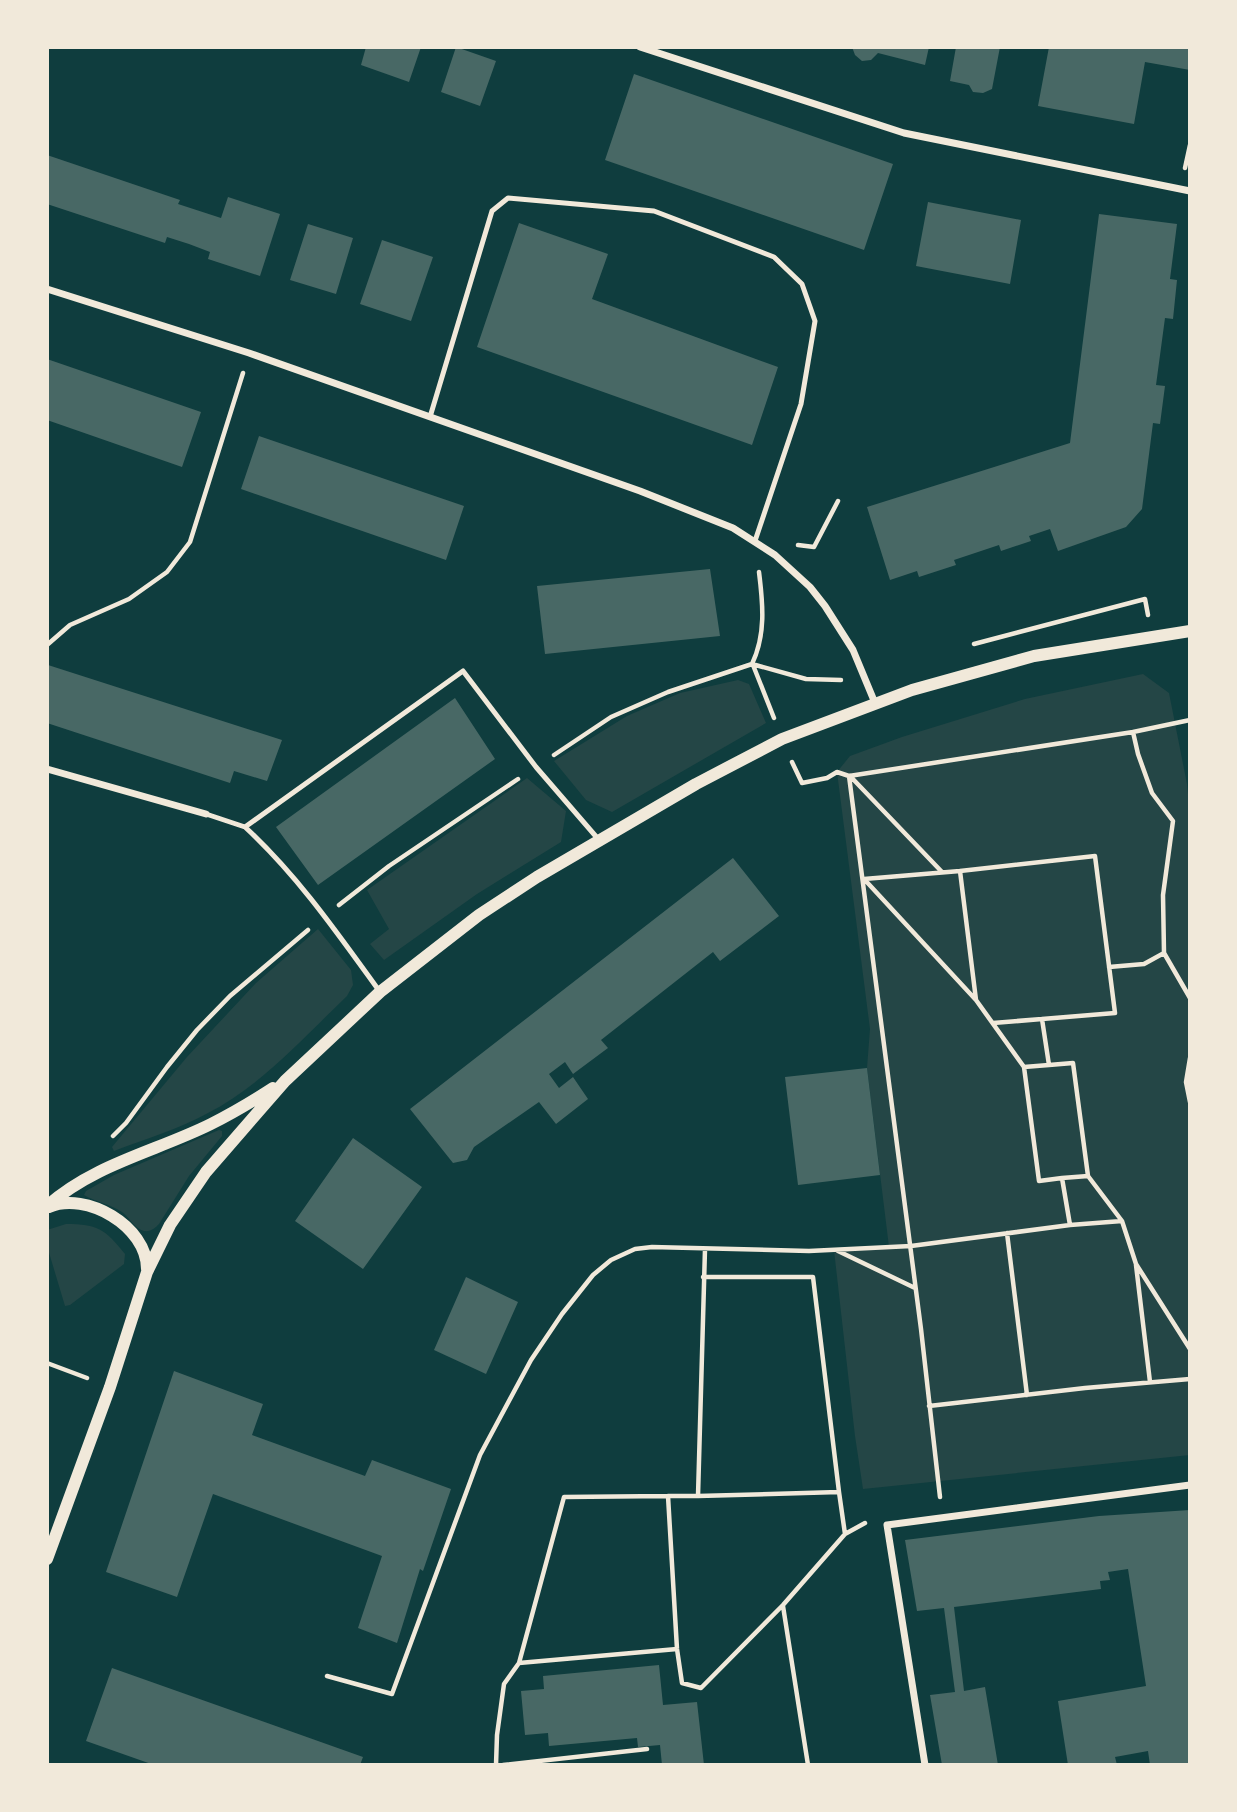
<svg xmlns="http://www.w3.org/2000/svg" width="1237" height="1812" viewBox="0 0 1237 1812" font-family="'IBM Plex Sans',sans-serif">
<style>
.green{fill:#244646}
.building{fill:#486865}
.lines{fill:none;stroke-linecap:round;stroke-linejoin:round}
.path{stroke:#f1e9da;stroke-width:4.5}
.service{stroke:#f1e9da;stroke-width:5}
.minor{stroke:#f1e9da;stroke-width:7}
.tertiary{stroke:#f1e9da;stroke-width:12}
</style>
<rect width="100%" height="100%" fill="#0f3d3e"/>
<!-- green -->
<path class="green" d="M 1143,674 L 1169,693 L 1187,784 L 1190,814 L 1190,1455 L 863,1489 L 855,1436 L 834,1250 L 889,1247 L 867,1068 L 870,1029 L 837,772 L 850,756 L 902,737 L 1025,699 Z
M 738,680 L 749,684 L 766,723 L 612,812 L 586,800 L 554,761 L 627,716 L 680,693 Z
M 527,778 L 566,811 L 561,842 L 477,894 L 384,960 L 370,944 L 389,929 L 367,890 Z
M 318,929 L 351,970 L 353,985 L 347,996 C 304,1037 261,1086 208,1113 C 179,1129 145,1139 114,1151 L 112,1147 L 187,1057 L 256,983 Z
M 219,1130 L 222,1131 L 222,1136 L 189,1176 L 159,1224 C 155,1228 151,1232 144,1231 C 135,1229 129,1217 122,1212 C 110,1204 96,1202 84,1195 L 86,1191 L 114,1175 Z
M 66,1224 C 98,1224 105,1229 125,1254 L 124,1264 L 70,1305 L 65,1306 L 47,1246 L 47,1230 Z"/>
<!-- building -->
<path class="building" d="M 366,47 L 421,47 L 409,82 L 361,65 Z
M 456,47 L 496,61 L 480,106 L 441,92 Z
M 852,47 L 929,47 L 925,65 L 878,53 L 871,60 L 862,61 L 855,55 Z
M 956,47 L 1000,47 L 992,89 L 983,93 L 973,92 L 969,85 L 950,81 Z
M 1049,47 L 1190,47 L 1190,70 L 1145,62 L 1134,124 L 1038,106 Z
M 634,74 L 893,164 L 864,250 L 605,160 Z
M 47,155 L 180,200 L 178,204 L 221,218 L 228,197 L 280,214 L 260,276 L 208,259 L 210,252 L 189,244 L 167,237 L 165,243 L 47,204 Z
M 928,202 L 1021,220 L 1010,284 L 916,266 Z
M 1099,214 L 1177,224 L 1170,279 L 1177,280 L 1173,319 L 1165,318 L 1156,385 L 1165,386 L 1160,424 L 1153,423 L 1142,509 L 1126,527 L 1058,551 L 1050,529 L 1029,536 L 1031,541 L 1001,551 L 999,545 L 954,560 L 956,565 L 919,577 L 917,571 L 890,580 L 867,507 L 1070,443 Z
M 519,223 L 608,254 L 592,299 L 778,367 L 752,445 L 477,347 Z
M 308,224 L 353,238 L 336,294 L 290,280 Z
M 382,240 L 433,257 L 411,321 L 360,304 Z
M 47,359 L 201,412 L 182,467 L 47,420 Z
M 259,436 L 464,506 L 446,560 L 241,489 Z
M 710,569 L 720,636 L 545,654 L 537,586 Z
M 48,665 L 282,740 L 267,781 L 234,771 L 230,783 L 47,723 Z
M 455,698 L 495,759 L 318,885 L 276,827 Z
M 733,858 L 779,916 L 720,961 L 713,952 L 601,1040 L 608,1048 L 573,1074 L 565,1062 L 549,1074 L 559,1088 L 573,1077 L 588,1099 L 556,1124 L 539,1102 L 474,1147 L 467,1160 L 453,1163 L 410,1109 Z
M 867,1068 L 880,1175 L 798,1185 L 785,1077 Z
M 353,1138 L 422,1187 L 363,1269 L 295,1221 Z
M 466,1277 L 518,1302 L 486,1374 L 434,1350 Z
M 174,1371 L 263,1404 L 252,1435 L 365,1476 L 372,1460 L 451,1489 L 423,1571 L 420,1569 L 397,1643 L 358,1628 L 382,1556 L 213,1494 L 177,1597 L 106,1572 Z
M 1190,1510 L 1190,1765 L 1150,1765 L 1148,1751 L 1115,1757 L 1117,1765 L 1068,1765 L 1058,1701 L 1146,1686 L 1128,1569 L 1108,1572 L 1110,1580 L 1100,1581 L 1101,1589 L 954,1607 L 964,1691 L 985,1687 L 998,1765 L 942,1765 L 930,1695 L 955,1692 L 944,1608 L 917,1611 L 905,1540 L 1099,1516 Z
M 659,1665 L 663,1705 L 697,1702 L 704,1765 L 662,1765 L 660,1745 L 638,1747 L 637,1738 L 549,1746 L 548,1733 L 525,1735 L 521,1691 L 544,1689 L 543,1676 Z
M 112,1668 L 363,1757 L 360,1765 L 154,1765 L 86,1741 Z"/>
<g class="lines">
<!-- path -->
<path class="path" d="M 1185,168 L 1190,145
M 798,545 L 814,547 L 838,501
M 974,644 L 1145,599 L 1148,615
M 47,645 L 70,625 L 129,599 L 167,572 L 190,542 L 243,373
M 752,664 C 766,635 763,604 759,572
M 753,665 L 774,718
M 1190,720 L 1133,732 L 1138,754 L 1152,793 L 1173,821 L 1163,895 L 1164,953 L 1190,998
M 554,755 L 611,717 L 668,692 L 752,664 L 806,679 L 841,680
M 792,762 L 802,783 L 827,778 L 837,772 L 849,776 L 1133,732
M 849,776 L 921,1329 L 940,1497
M 850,776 L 942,872
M 960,871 L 1095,856 L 1115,1013 L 1042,1019 L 1049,1065 L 1073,1063 L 1088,1176 L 1062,1178 L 1070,1225 L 1122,1221 L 1136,1264 L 1190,1349
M 339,905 L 389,866 L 518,779
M 1109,967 L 1144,964 L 1164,953
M 976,1000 L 960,871 L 864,879 L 976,1000 L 1024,1067 L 1039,1181 L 1062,1178
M 993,1023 L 1042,1019
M 1190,1058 L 1186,1082 L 1190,1102
M 1024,1067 L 1049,1065
M 113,1136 L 126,1123 L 167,1067 L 197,1030 L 230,996 L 308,930
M 1088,1176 L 1122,1221
M 1007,1233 L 1027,1395
M 838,1251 L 915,1288
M 1136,1265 L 1150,1382
M 703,1277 L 813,1277 L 839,1492
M 47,1363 L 87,1378
M 929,1406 L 1085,1388 L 1190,1379
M 698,1496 L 839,1492 L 845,1534 L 783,1605 L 701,1688 L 682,1683 L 677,1649 L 668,1496 L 698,1496 L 705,1249
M 845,1534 L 865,1523
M 783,1606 L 808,1765
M 519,1663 L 564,1497 L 668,1496
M 327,1676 L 392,1694 L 480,1455 L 531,1360 L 562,1314 L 593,1275 L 611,1260 L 635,1249 L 652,1247 L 809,1251 L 911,1246 L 1070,1225
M 496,1765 L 497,1735 L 504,1684 L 519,1663 L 677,1649
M 503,1765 L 647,1749"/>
<!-- service -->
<path class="service" d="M 430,417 L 492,211 L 508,198 L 654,211 L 774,257 L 802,284 L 815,321 L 801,404 L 755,541
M 206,814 L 245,827 L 463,671 L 536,767 L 599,840
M 245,827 C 298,876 338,934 380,992"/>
<!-- minor -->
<path class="minor" d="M 640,47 L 904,133 L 1190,191
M 47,289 L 249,353 L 640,491 L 733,528 L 775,555 L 810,587 L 825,606 L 853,650 L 875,703
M 47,769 L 206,814
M 925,1765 L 887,1525 L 1190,1485"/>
<!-- tertiary -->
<path class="tertiary" d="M 47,1206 C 94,1164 157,1151 211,1124 C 233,1113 253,1101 273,1088
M 49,1207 C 86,1191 147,1226 147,1269
M 47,1559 L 110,1387 L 147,1272 L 170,1225 L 206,1172 L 285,1081 L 380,992 L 479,915 L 537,877 L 696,784 L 782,739 L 912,690 L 1034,656 L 1190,631"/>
</g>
<!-- border -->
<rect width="1237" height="1812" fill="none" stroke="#f1e9da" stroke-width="98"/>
</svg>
